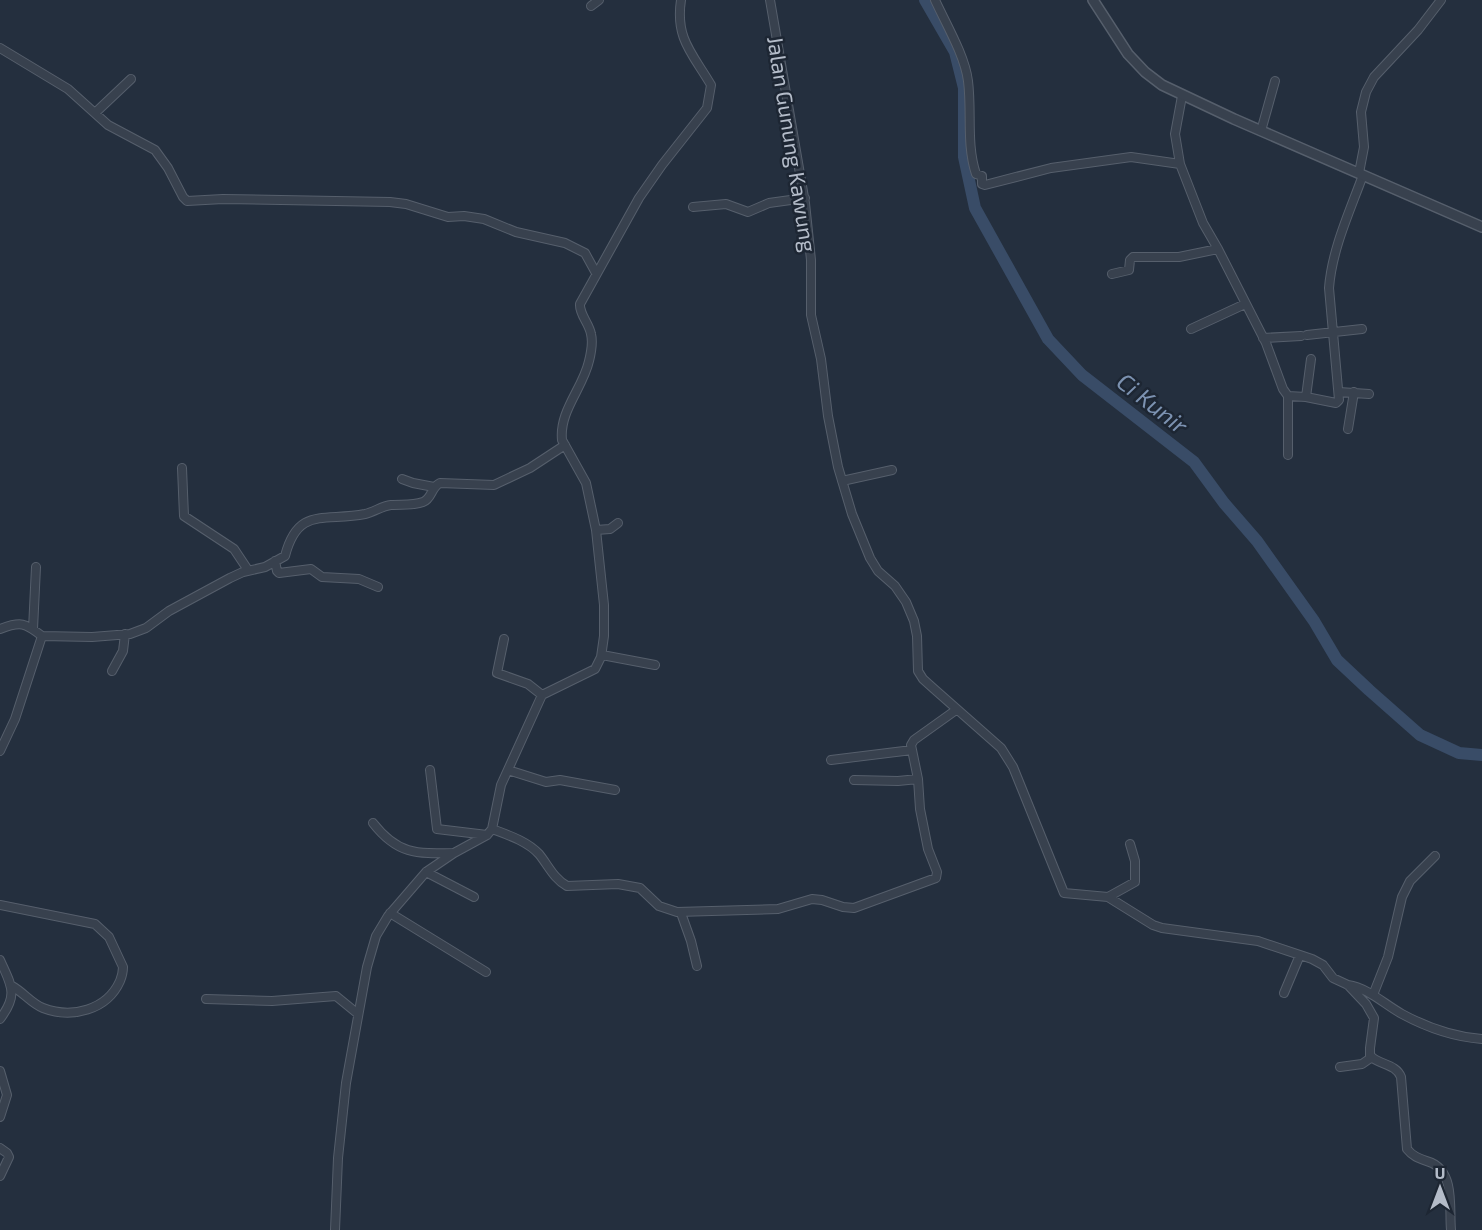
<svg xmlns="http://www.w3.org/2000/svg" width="1482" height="1230" viewBox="0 0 1482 1230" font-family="'Exo 2',sans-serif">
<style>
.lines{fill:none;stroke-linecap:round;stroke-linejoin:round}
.river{stroke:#394c67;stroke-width:12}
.minor-casing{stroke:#565f6c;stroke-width:10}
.tertiary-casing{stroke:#565f6c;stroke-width:12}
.minor{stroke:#38414e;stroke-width:8}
.tertiary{stroke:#38414e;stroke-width:9}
.labels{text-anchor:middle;stroke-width:5;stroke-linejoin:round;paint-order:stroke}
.street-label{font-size:22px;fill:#b4bcc9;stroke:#1d2633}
.water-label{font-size:24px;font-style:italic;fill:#7c92b1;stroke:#1d2633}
</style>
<rect width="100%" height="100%" fill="#242f3e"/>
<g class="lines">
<!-- river -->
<path class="river" d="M 925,0 L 955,52 L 964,88 L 964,157 L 975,208 L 1048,339 L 1082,375 L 1194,462 L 1224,503 L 1257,541 L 1314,621 L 1337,660 L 1369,690 L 1420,735 L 1459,753 L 1482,755"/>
<defs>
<path id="minor" d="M 770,0 L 805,203 L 811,260 L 811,315 L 821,359 L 828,416 L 838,467 L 852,514 L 870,558 L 878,571 L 895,586 L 906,602 L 914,621 L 917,636 L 918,671 L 923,679 L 933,688 L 1001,748 L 1013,767 L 1064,893 L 1108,897 L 1153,925 L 1162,928 L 1258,941 L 1312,959 L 1323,965 L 1333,978 L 1348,985 L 1366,1004 L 1374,1018 L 1370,1048 L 1370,1056 C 1380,1065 1396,1064 1401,1077 L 1407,1149 C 1414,1158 1422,1159 1432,1163 C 1455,1174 1449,1209 1451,1230
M 935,0 C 946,24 965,56 968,81 C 972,112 966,144 976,174 L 982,176 L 982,184 L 985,185 L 1051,168 L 1131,157 L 1180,164
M 591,6 L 599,0
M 0,48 L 68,89 L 108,125 L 155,150 L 168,168 L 183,197 L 187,201 L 223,199 L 390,202 L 406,204 L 448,217 L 464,216 L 484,219 L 516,232 L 565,243 L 585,253 L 596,273
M 1182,96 L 1175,134 L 1180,164 L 1203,223 L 1218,249 L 1266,343 L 1283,389 L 1288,396 L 1288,455
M 95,113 L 131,79
M 1261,131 L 1275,81
M 1359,173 L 1364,147 L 1361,112 L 1366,92 L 1374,77 L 1418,30 L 1441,0
M 693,207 L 726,204 L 748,212 L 769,203 L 805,198
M 1112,274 L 1129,270 L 1130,260 L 1133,257 L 1179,257 L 1218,249
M 1191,329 L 1245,304
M 1307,335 L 1362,329
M 1263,338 L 1301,336
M 1339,392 L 1369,394
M 1288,396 L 1306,397 L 1311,359
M 1306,397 L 1336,403 L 1339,400 L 1329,288 C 1332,249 1350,211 1363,175
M 1348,429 L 1354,392
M 182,468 L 184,516 L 234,549 L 248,570
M 402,479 L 413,483 L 434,487
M 842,481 L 892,470
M 596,530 L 610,529 L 618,523
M 275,561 L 277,571 L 279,573 L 311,569 L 322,577 L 359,579 L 378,587
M 0,629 C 21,621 25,623 42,636
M 33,629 L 36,567
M 504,639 L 497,673 L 528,684 L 542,695
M 602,655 L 655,665
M 112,671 L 123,651 L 125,634
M 0,751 L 15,719 L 42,636 L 92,637 L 130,634 L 146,628 L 169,611 L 230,578 L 243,572 L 265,567 L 285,556 C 298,506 324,522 365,514 C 374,512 382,506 391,505 C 401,504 412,506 423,502 C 432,499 431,487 440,483 L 494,485 L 530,468 L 565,445
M 831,760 L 912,750
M 430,770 L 437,829 L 487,835
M 508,770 L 546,782 L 560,780 L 615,790
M 854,780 L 898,781 L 918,779
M 373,823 C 397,854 416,854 453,853
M 492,829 C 508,835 527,841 539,854 C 548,865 554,879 567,886 L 618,884 L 640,888 L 659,906 L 677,912 L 778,909 L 812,899 L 822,900 L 843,907 L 854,908 L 936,878 L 937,872 L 928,849 L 920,809 L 918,779 L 911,745 L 914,740 L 956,710
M 426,872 L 474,897
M 1108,897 L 1135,882 L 1135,861 L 1130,844
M 0,905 L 95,924 L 109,937 L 123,967 C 123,973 122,976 120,981 C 107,1010 72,1019 43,1008 C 32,1004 23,992 12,986
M 390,913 L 486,972
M 681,913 L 691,941 L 697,966
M 0,960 C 11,985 19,994 0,1019
M 1348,985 C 1368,988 1384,1004 1402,1014 C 1426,1027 1454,1037 1482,1039
M 1284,993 L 1300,955
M 1373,995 L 1388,957 L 1402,897 L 1410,881 L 1435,856
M 206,999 L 272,1001 L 336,996 L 358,1014
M 1340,1067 L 1362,1064 L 1372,1057
M 0,1071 L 7,1095 L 0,1117
M 0,1148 L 7,1153 L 9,1157 L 0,1176
M 335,1230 L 338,1158 L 346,1083 L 367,967 L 376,936 L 388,916 L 426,872 L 454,853 L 487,835 L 492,829 L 501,785 L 542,695 L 595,669 L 601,657 L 604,636 L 604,605 L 596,530 L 586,483 L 562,440 C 559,411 583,388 589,361 C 591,353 593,342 591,334 C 589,323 579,314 580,304 L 639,198 L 662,165 L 707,108 L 711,85 C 693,54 675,39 681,0"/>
<path id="tertiary" d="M 1093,0 L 1128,54 L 1145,72 L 1162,85 L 1234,119 L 1482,227"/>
</defs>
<!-- minor casing -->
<use href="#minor" class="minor-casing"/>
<!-- tertiary casing -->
<use href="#tertiary" class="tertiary-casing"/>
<!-- minor -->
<use href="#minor" class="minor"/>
<!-- tertiary -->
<use href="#tertiary" class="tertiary"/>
</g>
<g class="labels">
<!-- street labels -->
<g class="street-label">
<text transform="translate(792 144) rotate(81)" y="8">Jalan Gunung Kawung</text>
</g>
<!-- water labels -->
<g class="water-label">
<text transform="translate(1152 404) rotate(38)" y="8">Ci Kunir</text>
</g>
</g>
<!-- north arrow -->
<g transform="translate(1440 1188)" stroke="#1d2633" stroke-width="4.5" paint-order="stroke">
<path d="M0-4.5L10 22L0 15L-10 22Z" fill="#b4bcc9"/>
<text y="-9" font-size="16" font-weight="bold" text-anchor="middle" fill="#b4bcc9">U</text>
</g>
</svg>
